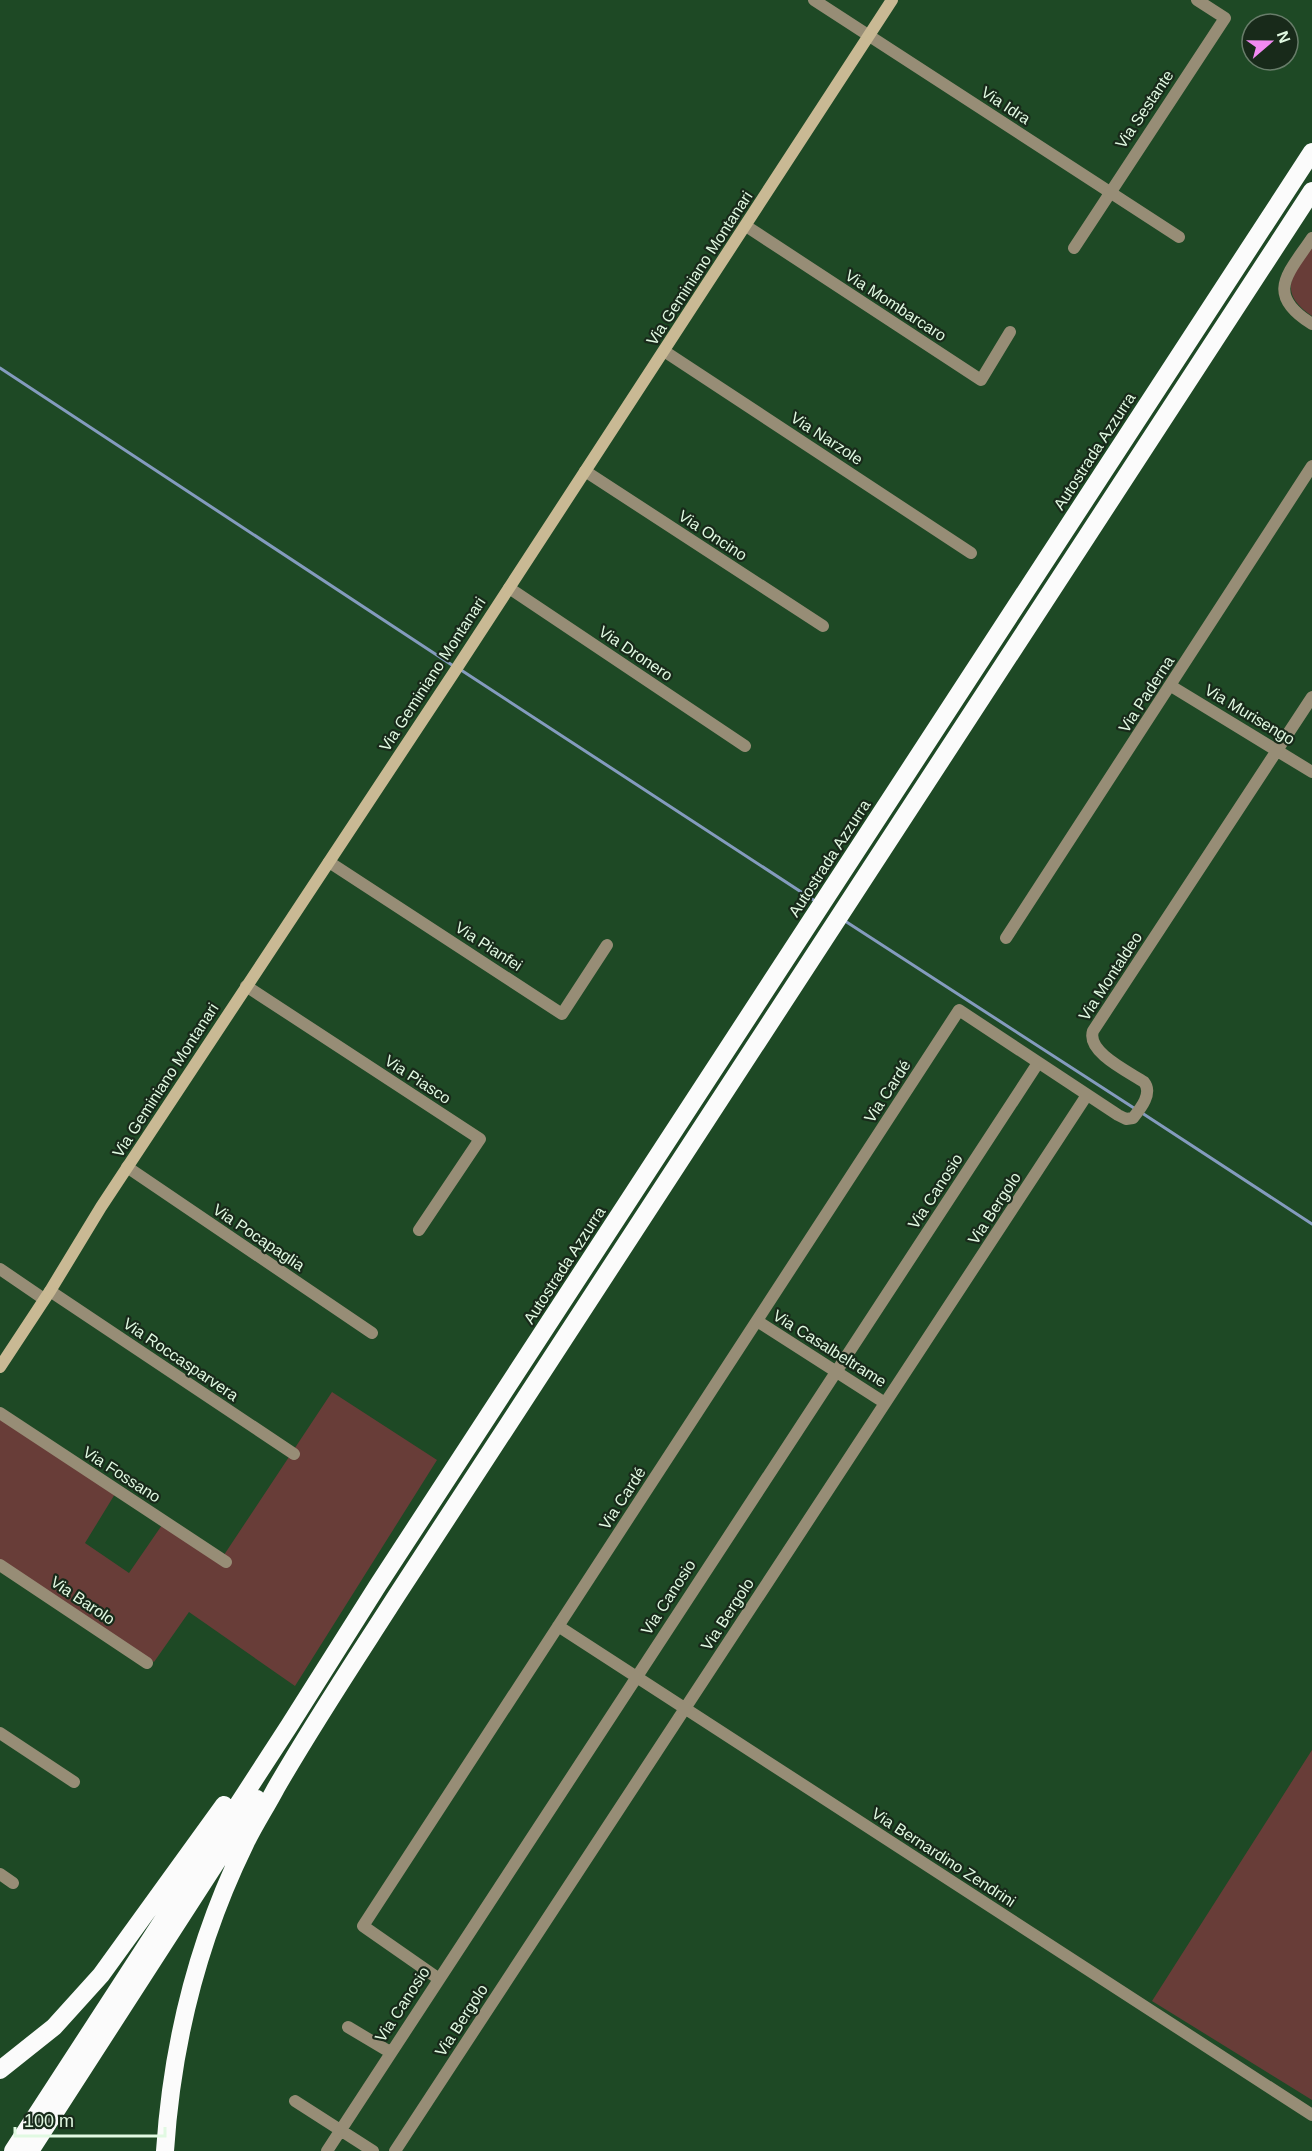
<svg xmlns="http://www.w3.org/2000/svg" width="1312" height="2151" viewBox="0 0 1312 2151" font-family="Arial,sans-serif">
<style>
.green{fill:#683d38}
.lines{fill:none;stroke-linecap:round;stroke-linejoin:round}
.stream{stroke:#849bbe;stroke-width:3}
.street{stroke:#978d76;stroke-width:12}
.secondary{stroke:#c9b994;stroke-width:12}
.highway{stroke:#fbfbfb;stroke-width:18}
.labels{text-anchor:middle;stroke-width:4.5;stroke-linejoin:round;paint-order:stroke}
.street-label{font-size:16px;fill:#e1f9e2;stroke:#182a1a}
</style>
<rect width="100%" height="100%" fill="#1e4925"/>
<!-- green -->
<path class="green" d="M 1312,246 L 1312,316 C 1276,292 1293,274 1312,246 Z
M 332,1392 L 437,1460 L 295,1686 L 189,1612 L 154,1662 L 0,1560 L 0,1419 L 115,1494 L 85,1543 L 129,1573 L 162,1525 L 220,1561 Z
M 1312,1750 L 1312,2100 L 1152,2001 Z"/>
<g class="lines">
<!-- stream -->
<path class="stream" d="M 0,368 L 455,667
M 461,670 L 815,901
M 845,921 L 1137,1110
M 1142,1113 L 1312,1224"/>
<!-- street -->
<path class="street" d="M 814,0 L 1179,237
M 746,226 L 981,380 L 1010,332
M 1312,238 C 1288,274 1264,294 1312,324
M 1074,248 L 1225,18 L 1197,0
M 664,351 L 971,553
M 585,471 L 823,626
M 509,588 L 745,746
M 1171,686 L 1312,772
M 329,862 L 562,1014 L 607,945
M 1006,938 L 1312,466
M 246,986 L 480,1139 L 419,1230
M 127,1167 L 372,1333
M 0,1269 L 44,1299
M 50,1291 L 294,1454
M 757,1321 L 885,1403
M 0,1413 L 226,1562
M 0,1565 L 147,1663
M 558,1626 L 1312,2115
M 0,1733 L 74,1782
M 0,1874 L 13,1883
M 439,1979 L 363,1926 L 959,1010 L 1118,1115 L 1126,1119 L 1133,1118 C 1141,1108 1153,1093 1144,1082 C 1129,1072 1086,1052 1093,1031 L 1312,697
M 348,2027 L 390,2052
M 295,2101 L 373,2151
M 327,2151 L 1038,1063
M 395,2151 L 1087,1095"/>
<!-- secondary -->
<path class="secondary" d="M 0,1367 L 50,1291 L 101,1207 L 453,674 L 892,0"/>
<!-- highway -->
<path class="highway" d="M 0,2070 L 54,2027 L 101,1975 L 224,1805
M 13,2151 L 289,1726 L 378,1585 L 1312,152
M 30,2151 L 257,1799
M 165,2151 C 172,2045 198,1940 245,1844 C 254,1825 266,1807 276,1788 C 314,1722 356,1659 397,1595 L 1312,191"/>
</g>
<g class="labels">
<!-- street labels -->
<g class="street-label">
<text transform="translate(1006 105) rotate(33)" y="6">Via Idra</text>
<text transform="translate(1144 109) rotate(-56)" y="6">Via Sestante</text>
<text transform="translate(699 268) rotate(-57)" y="6">Via Geminiano Montanari</text>
<text transform="translate(896 305) rotate(33)" y="6">Via Mombarcaro</text>
<text transform="translate(827 438) rotate(33)" y="6">Via Narzole</text>
<text transform="translate(1094 451) rotate(-57)" y="6">Autostrada Azzurra</text>
<text transform="translate(713 535) rotate(33)" y="6">Via Oncino</text>
<text transform="translate(636 653) rotate(34)" y="6">Via Dronero</text>
<text transform="translate(432 674) rotate(-57)" y="6">Via Geminiano Montanari</text>
<text transform="translate(1146 694) rotate(-57)" y="6">Via Paderna</text>
<text transform="translate(1250 714) rotate(31)" y="6">Via Murisengo</text>
<text transform="translate(829 858) rotate(-57)" y="6">Autostrada Azzurra</text>
<text transform="translate(489 946) rotate(33)" y="6">Via Pianfei</text>
<text transform="translate(1110 976) rotate(-57)" y="6">Via Montaldeo</text>
<text transform="translate(418 1079) rotate(33)" y="6">Via Piasco</text>
<text transform="translate(165 1080) rotate(-57)" y="6">Via Geminiano Montanari</text>
<text transform="translate(887 1091) rotate(-57)" y="6">Via Cardé</text>
<text transform="translate(935 1191) rotate(-57)" y="6">Via Canosio</text>
<text transform="translate(994 1208) rotate(-57)" y="6">Via Bergolo</text>
<text transform="translate(259 1237) rotate(34)" y="6">Via Pocapaglia</text>
<text transform="translate(564 1265) rotate(-57)" y="6">Autostrada Azzurra</text>
<text transform="translate(830 1348) rotate(32)" y="6">Via Casalbeltrame</text>
<text transform="translate(181 1359) rotate(34)" y="6">Via Roccasparvera</text>
<text transform="translate(122 1474) rotate(33)" y="6">Via Fossano</text>
<text transform="translate(622 1498) rotate(-57)" y="6">Via Cardé</text>
<text transform="translate(668 1597) rotate(-57)" y="6">Via Canosio</text>
<text transform="translate(83 1600) rotate(34)" y="6">Via Barolo</text>
<text transform="translate(727 1614) rotate(-57)" y="6">Via Bergolo</text>
<text transform="translate(944 1857) rotate(33)" y="6">Via Bernardino Zendrini</text>
<text transform="translate(402 2004) rotate(-57)" y="6">Via Canosio</text>
<text transform="translate(461 2020) rotate(-57)" y="6">Via Bergolo</text>
</g>
</g>
<!-- north arrow -->
<g transform="translate(1270 42) rotate(70)"><circle r="28" fill="#182a1a" stroke="#687d6a" stroke-width="1.5"/>
<path d="M0-4.5L10 22L0 15L-10 22Z" fill="#f28af2"/>
<text y="-9" font-size="16" font-weight="bold" text-anchor="middle" fill="#e1f9e2">N</text>
</g>
<!-- scale -->
<path d="M15 2127v9h150v-9" fill="none" stroke="#e1f9e2" stroke-width="3"/>
<text x="24" y="2127" font-size="18" fill="#e1f9e2" stroke="#182a1a" stroke-width="4.5" paint-order="stroke">100 m</text>
</svg>
